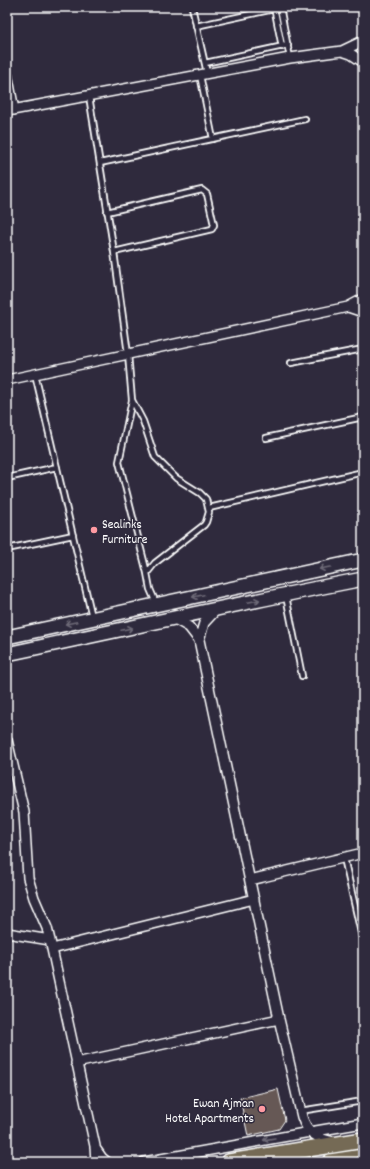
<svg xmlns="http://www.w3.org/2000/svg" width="370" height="1169" viewBox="0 0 370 1169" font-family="Dekko,sans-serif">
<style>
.building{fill:#665955;stroke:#fff}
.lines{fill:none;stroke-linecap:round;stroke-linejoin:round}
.lane-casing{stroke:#fff;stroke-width:8}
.street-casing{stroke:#fff;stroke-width:12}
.secondary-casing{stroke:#fff;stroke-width:16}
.primary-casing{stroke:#fff;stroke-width:18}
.lane{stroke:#2f2a3d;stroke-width:4.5}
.street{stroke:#2f2a3d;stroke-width:9}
.secondary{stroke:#2f2a3d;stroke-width:13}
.primary{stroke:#746b55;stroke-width:15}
.oneway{stroke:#6d6a77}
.poi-dot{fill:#ff9aa2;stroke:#2f2a3d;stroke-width:1.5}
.labels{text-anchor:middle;stroke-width:3;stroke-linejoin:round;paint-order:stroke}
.poi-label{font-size:13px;fill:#fff;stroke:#2f2a3d;text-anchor:start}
</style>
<rect width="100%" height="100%" fill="#2f2a3d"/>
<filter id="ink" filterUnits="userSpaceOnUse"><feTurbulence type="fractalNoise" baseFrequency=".025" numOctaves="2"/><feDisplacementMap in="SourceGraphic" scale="8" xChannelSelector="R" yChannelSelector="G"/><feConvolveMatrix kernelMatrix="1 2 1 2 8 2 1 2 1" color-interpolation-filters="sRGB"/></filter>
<g filter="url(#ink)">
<!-- building -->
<path class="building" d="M 278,1089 L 285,1120 L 279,1129 L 248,1136 L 240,1098 Z"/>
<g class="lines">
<defs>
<path id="lane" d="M 192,7 L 207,73
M 274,7 L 282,47
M 280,7 L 290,58
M 196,26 L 274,9
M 205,63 L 288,45
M 200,75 L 213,139
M 89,96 L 114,252 L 128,354 L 132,400 L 143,421 L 155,457 L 176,478 L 200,493 L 206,499 L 209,512 L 206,522 L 204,525 L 155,563 L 147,573 L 150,589 L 156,603
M 100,163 L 305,119
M 107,212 L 202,190 L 207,194 L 214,225 L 212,229 L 114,252
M 291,363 L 363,349
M 35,374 L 92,617
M 132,400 L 119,462 L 147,573
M 266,438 L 363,417
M 7,478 L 57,467
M 209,508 L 363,472
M 7,549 L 73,535
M 286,596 L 302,676
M 344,858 L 363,942
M 300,1111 L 363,1101"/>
<path id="street" d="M 342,51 L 351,54 L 363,62
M 7,73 L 14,110
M 7,111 L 290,58 L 342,51 L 363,41
M 348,307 L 363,312
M 7,380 L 348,307 L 363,299
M 175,619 L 189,627 L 199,640 L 279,1019 L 302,1117 C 307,1133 318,1139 334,1142
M 199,640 L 204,623 L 216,610
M 7,740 L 24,812 L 28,878 L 34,898 L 47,928 L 52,949 L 95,1146 L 96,1162
M 250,880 L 363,853
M 7,933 L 50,940
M 52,949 L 254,899
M 76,1063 L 279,1019
M 95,1148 L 102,1158 L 107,1162
M 144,1162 L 310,1132 L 363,1123"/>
<path id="secondary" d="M 7,637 L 363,560
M 7,654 C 126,629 244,602 363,579"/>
<path id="primary" d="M 229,1162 L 363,1140
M 330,1162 L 363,1157"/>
</defs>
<!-- lane casing -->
<use href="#lane" class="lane-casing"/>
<!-- street casing -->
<use href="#street" class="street-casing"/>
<!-- secondary casing -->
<use href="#secondary" class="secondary-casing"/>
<!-- primary casing -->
<use href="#primary" class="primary-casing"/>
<!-- lane -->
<use href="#lane" class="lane"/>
<!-- street -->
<use href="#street" class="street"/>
<!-- secondary -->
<use href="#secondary" class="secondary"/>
<!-- primary -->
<use href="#primary" class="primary"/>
</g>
<!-- one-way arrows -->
<defs><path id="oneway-shaft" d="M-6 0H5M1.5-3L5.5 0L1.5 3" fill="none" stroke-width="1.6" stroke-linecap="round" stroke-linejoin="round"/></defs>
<g class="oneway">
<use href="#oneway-shaft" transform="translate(325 568) rotate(168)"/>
<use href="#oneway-shaft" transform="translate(198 596) rotate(168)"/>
<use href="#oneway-shaft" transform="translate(254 601) rotate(-12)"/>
<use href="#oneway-shaft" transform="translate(71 623) rotate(168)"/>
<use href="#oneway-shaft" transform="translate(127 629) rotate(-12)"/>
<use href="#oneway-shaft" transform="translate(269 1139) rotate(170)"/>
</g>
</g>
<!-- markers -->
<g class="poi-dot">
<circle cx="94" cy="530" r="4"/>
<circle cx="262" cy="1109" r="4"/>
</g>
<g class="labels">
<!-- poi labels -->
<g class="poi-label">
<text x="102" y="528">Sealinks<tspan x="102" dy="15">Furniture</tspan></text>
<text x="254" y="1107" text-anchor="end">Ewan Ajman<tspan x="254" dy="15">Hotel Apartments</tspan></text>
</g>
</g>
<!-- margin -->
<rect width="370" height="1169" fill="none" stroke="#2f2a3d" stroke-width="24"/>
<rect x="12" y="12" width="346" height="1145" fill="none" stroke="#fff" stroke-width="1.5" filter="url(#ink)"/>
</svg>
